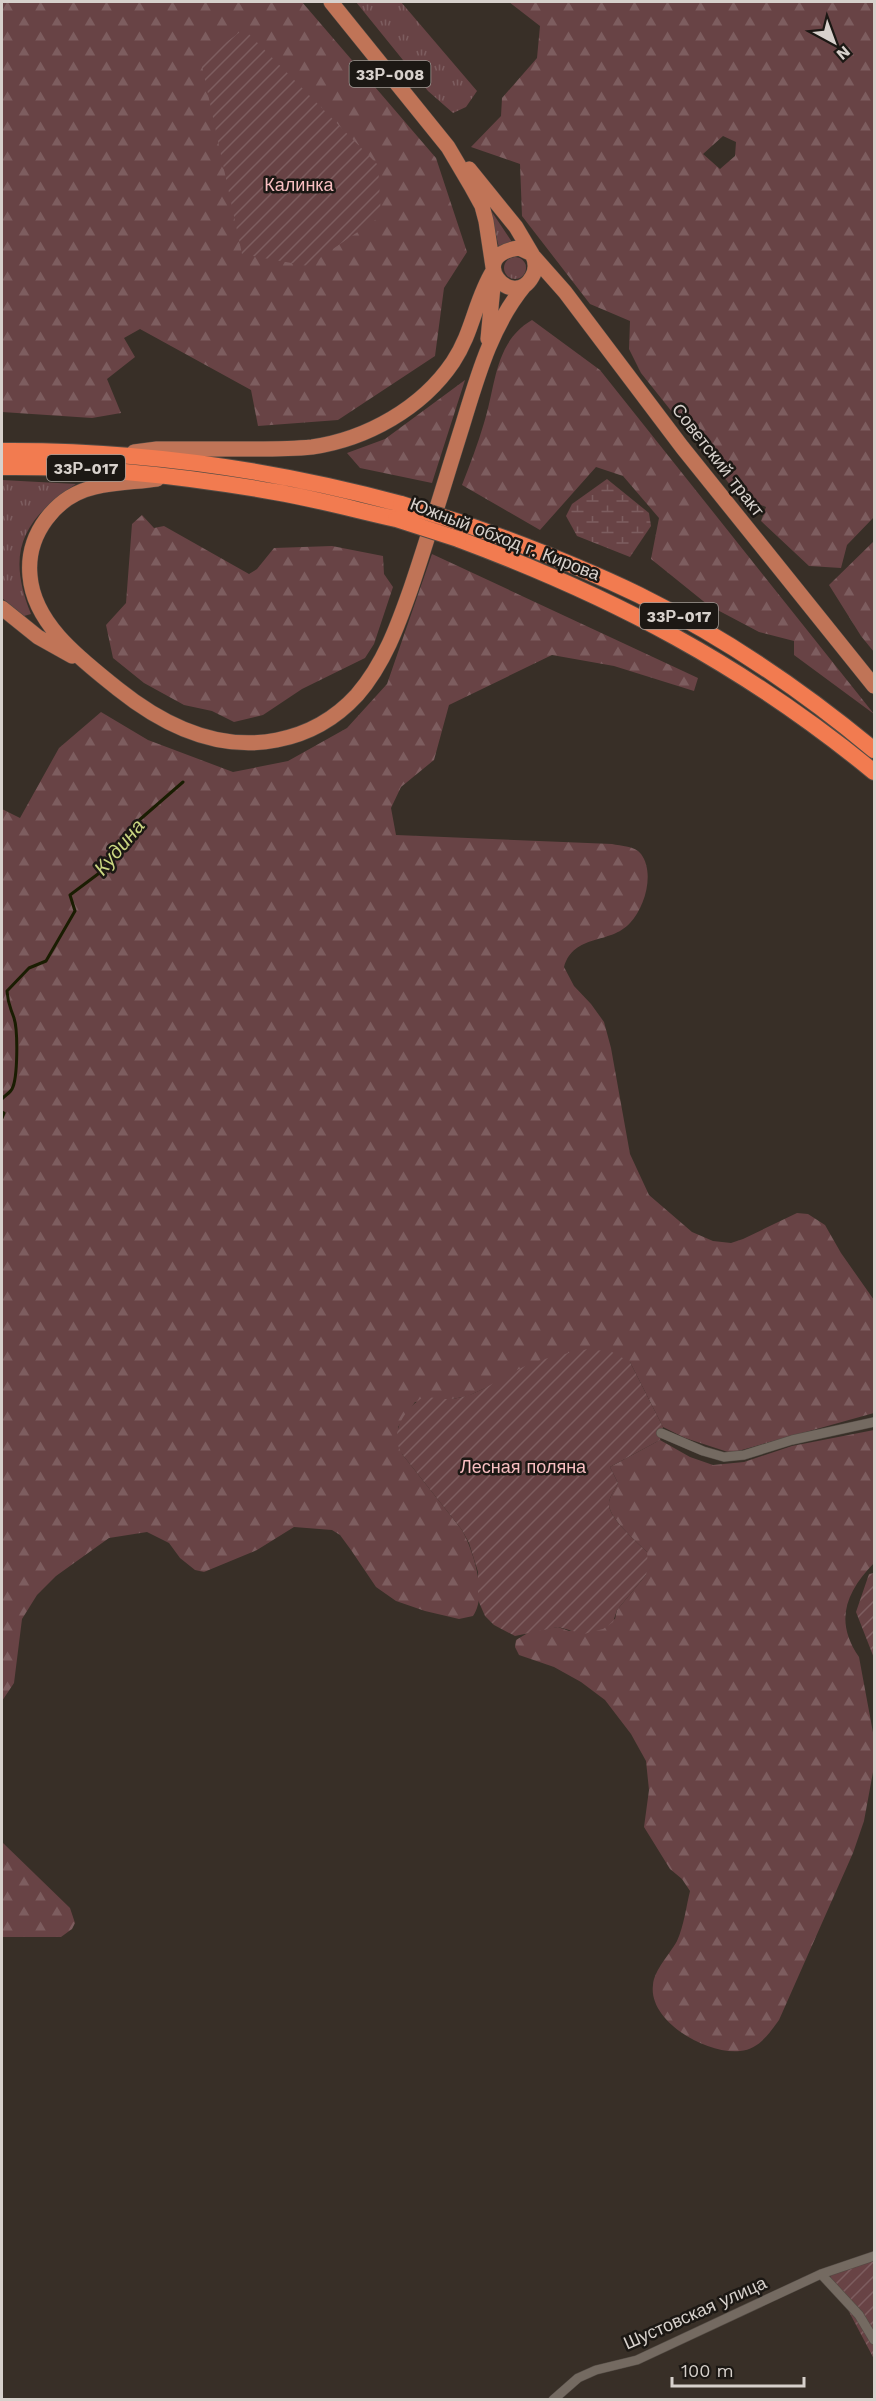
<svg xmlns="http://www.w3.org/2000/svg" width="876" height="2401" viewBox="0 0 876 2401" font-family="'Work Sans',sans-serif">
<style>
.grass{fill:url(#grass-tufts)}
.forest{fill:url(#forest-firs);fill-rule:evenodd}
.wetland{fill:url(#wetland-marsh)}
.garden{fill:url(#garden-furrows)}
.lines{fill:none;stroke-linecap:round;stroke-linejoin:round}
.stream{stroke:#1a1d02;stroke-width:3}
.street-casing{stroke:#534b44;stroke-width:10}
.primary-casing{stroke:#534b44;stroke-width:16}
.highway-casing{stroke:#534b44;stroke-width:18}
.street{stroke:#746a61;stroke-width:9}
.primary{stroke:#c07457;stroke-width:15}
.highway{stroke:#f27b50;stroke-width:16}
.highway-bridge-casing{stroke:#534b44;stroke-width:18;stroke-linecap:butt}
.highway-bridge{stroke:#f27b50;stroke-width:16}
.labels{text-anchor:middle;stroke-width:5;stroke-linejoin:round;paint-order:stroke}
.shield{fill:#1c1814;stroke:#9f9a95;stroke-width:1.5}
.shield-label{font-size:16px;font-weight:bold;fill:#d7d1cc}
.park-label{font-size:18px;fill:#f8bfc2;stroke:#1c1814}
.street-label{font-size:18px;fill:#d7d1cc;stroke:#1c1814}
.water-label{font-size:20px;font-style:italic;fill:#cad681;stroke:#1c1814}
</style>
<defs>
<pattern id="grass-tufts" width="24" height="20" patternUnits="userSpaceOnUse" patternTransform="scale(1.5)"><rect width="24" height="20" fill="#684345"/><path d="M3 7l-1-3M5 7V3M7 7l1-3M15 17l-1-3M17 17v-4M19 17l1-3" fill="none" stroke="#7d5d5f"/></pattern>
<pattern id="forest-firs" width="22" height="20" patternUnits="userSpaceOnUse" patternTransform="scale(1.5)"><rect width="22" height="20" fill="#684345"/><path d="M5 1l3.5 6h-7zM16 11l3.5 6h-7z" fill="#7d5d5f"/></pattern>
<pattern id="wetland-marsh" width="20" height="14" patternUnits="userSpaceOnUse" patternTransform="scale(1.5)"><rect width="20" height="14" fill="#684345"/><path d="M1 5h8M5 5V1M11 12h8M15 12V8" fill="none" stroke="#7d5d5f"/></pattern>
<pattern id="garden-furrows" width="10" height="10" patternUnits="userSpaceOnUse" patternTransform="scale(1.5)"><rect width="10" height="10" fill="#684345"/><path d="M-1 1l2-2M0 10L10 0M9 11l2-2" fill="none" stroke="#7d5d5f"/></pattern>
</defs>
<rect width="100%" height="100%" fill="#382f27"/>
<!-- grass -->
<path class="grass" d="M 356,2 L 401,2 L 477,91 L 466,107 L 453,113 L 428,91 Z
M 490,209 L 512,242 L 499,248 Z
M504 268a11 11 0 1 1 22 0a11 11 0 1 1-22 0Z
M 2,480 L 76,484 C 22,520 6,552 31,614 L 24,616 L 2,598 Z"/>
<!-- forest -->
<path class="forest" d="M 2,2 L 302,2 L 436,158 L 467,252 L 444,288 L 435,356 L 338,420 L 258,426 L 251,390 L 140,329 L 124,338 L 135,357 L 107,379 L 121,413 L 92,418 L 2,412 Z
M 509,2 L 874,2 L 874,517 L 847,545 L 841,568 L 809,566 L 761,521 L 766,507 L 739,496 L 641,373 L 629,349 L 630,321 L 590,304 L 522,216 L 520,164 L 471,147 L 501,116 L 502,98 L 537,58 L 540,26 ZM 723,136 L 736,142 L 735,156 L 720,169 L 703,154 Z
M 532,320 L 600,370 L 874,714 L 794,655 L 794,641 L 759,632 L 708,605 L 651,559 L 659,518 L 623,476 L 596,467 L 540,530 L 462,485 C 470,464 478,444 484,423 C 496,386 494,342 532,320 Z
M 465,380 L 432,483 L 360,468 L 347,453 L 385,439 Z
M 142,515 L 154,528 L 164,526 L 249,574 L 257,569 L 274,548 L 332,546 L 383,556 L 384,574 L 393,587 L 374,644 L 365,658 L 302,689 L 263,715 L 234,722 L 212,711 L 184,705 L 144,683 L 113,658 L 106,625 L 126,603 L 132,524 Z
M 874,541 L 874,652 L 861,636 L 829,585 Z
M 432,554 L 698,678 L 694,691 L 614,666 L 552,655 L 449,705 L 434,760 L 401,787 L 391,808 L 396,835 L 612,844 C 621,846 635,846 641,854 C 655,873 645,907 630,923 C 610,945 574,933 564,967 L 574,986 L 591,1004 L 604,1022 L 611,1048 L 630,1154 L 649,1195 L 692,1232 L 713,1241 L 731,1243 L 743,1239 L 797,1213 L 808,1214 L 825,1225 L 841,1253 L 874,1300 L 874,1413 L 731,1453 L 685,1438 L 663,1427 L 630,1362 L 494,1384 L 468,1396 L 442,1401 L 415,1402 L 398,1427 L 402,1454 L 462,1530 C 473,1550 488,1595 473,1616 L 459,1619 L 425,1611 L 396,1601 L 376,1587 L 351,1550 L 340,1535 L 332,1530 L 294,1527 L 257,1550 L 204,1572 L 195,1570 L 180,1558 L 169,1543 L 147,1532 L 109,1538 L 56,1576 L 37,1595 L 22,1619 L 14,1683 L 2,1701 L 2,809 L 20,818 L 59,748 L 101,712 L 148,740 L 233,772 L 288,761 L 347,728 L 387,684 Z
M 874,1430 L 874,1563 C 846,1592 834,1621 859,1657 L 874,1738 L 873,1772 L 864,1821 L 853,1853 L 779,2020 C 769,2034 759,2049 740,2051 C 708,2055 648,2022 653,1985 C 654,1970 670,1954 677,1941 C 684,1926 686,1907 690,1891 L 682,1879 L 670,1869 L 644,1827 L 649,1790 L 646,1761 L 631,1734 L 605,1700 L 581,1682 L 554,1667 L 519,1655 L 515,1647 L 516,1640 L 531,1631 L 558,1627 L 569,1631 L 615,1619 L 617,1610 L 646,1575 L 647,1552 C 636,1541 612,1521 609,1506 C 608,1498 615,1490 618,1483 L 610,1467 L 660,1440 L 690,1457 L 713,1465 L 744,1462 L 792,1446 Z
M 2,1842 L 70,1908 L 75,1923 L 72,1929 L 61,1937 L 2,1937 Z"/>
<!-- wetland -->
<path class="wetland" d="M 607,479 L 649,513 L 651,526 L 630,557 L 577,536 L 566,516 L 572,504 Z"/>
<!-- garden -->
<path class="garden" d="M 244,29 L 378,165 L 381,216 L 308,266 L 242,254 L 201,61 Z
M 588,1349 L 612,1352 L 630,1362 L 663,1427 L 660,1440 L 610,1467 L 618,1483 C 615,1490 608,1498 609,1506 C 612,1521 636,1541 647,1552 L 648,1567 L 646,1575 L 617,1610 L 613,1622 L 603,1629 L 584,1634 L 558,1627 L 515,1636 L 494,1625 L 485,1616 L 478,1600 L 478,1572 L 469,1543 L 462,1530 L 402,1454 C 388,1432 406,1407 425,1396 C 471,1409 494,1377 533,1363 C 551,1356 570,1353 588,1349 Z
M 874,1573 L 874,1658 L 856,1612 L 869,1574 Z
M 874,2257 L 874,2359 L 828,2272 Z"/>
<g class="lines">
<!-- stream -->
<path class="stream" d="M 2,1099 C 4,1096 10,1093 12,1089 C 18,1078 18,1030 14,1018 C 10,1006 8,1005 7,991 L 29,968 L 46,961 L 75,911 L 70,895 L 106,868 L 129,829 L 183,782
M 2,1112 L 4,1113 L 2,1118"/>
<defs>
<path id="street" d="M 661,1433 L 703,1451 L 724,1457 L 744,1455 L 792,1440 L 874,1422
M 821,2274 L 859,2315 L 874,2340
M 553,2400 L 578,2378 L 596,2370 L 637,2360 L 821,2274 L 874,2256"/>
<path id="primary" d="M 331,2 L 448,147 L 471,186 L 482,206 L 486,221 L 493,267
M 469,169 L 516,227 L 532,254
M 519,248 L 532,254 C 536,262 537,269 532,277 C 512,312 464,255 519,248 Z
M 534,257 L 565,292 L 682,447 L 874,686
M 488,339 L 494,276
M 134,452 L 157,449 C 189,449 221,449 253,449 C 272,449 292,449 312,447 C 367,439 422,408 453,362 C 473,332 475,300 493,271
M 157,479 C 137,482 115,482 95,487 C 55,496 26,535 30,576 C 34,625 82,660 118,689 C 163,725 217,752 277,740 C 308,734 336,718 357,695 C 384,664 398,625 411,588 C 429,535 445,481 462,427 C 477,378 491,326 525,285
M 2,608 L 38,637 L 72,656"/>
<path id="highway" d="M 2,451 C 139,450 268,468 401,504
M 2,467 C 93,466 185,476 275,492 C 316,499 356,510 396,519
M 462,523 C 522,544 581,567 639,595 C 722,636 803,691 874,750
M 458,539 C 614,597 745,666 874,772"/>
</defs>
<!-- street casing -->
<use href="#street" class="street-casing"/>
<!-- primary casing -->
<use href="#primary" class="primary-casing"/>
<!-- highway casing -->
<use href="#highway" class="highway-casing"/>
<!-- street -->
<use href="#street" class="street"/>
<!-- primary -->
<use href="#primary" class="primary"/>
<!-- highway -->
<use href="#highway" class="highway"/>
<defs>
<path id="highway-bridge" d="M 401,504 L 462,523
M 396,519 L 458,539"/>
</defs>
<!-- highway-bridge casing -->
<use href="#highway-bridge" class="highway-bridge-casing"/>
<!-- highway-bridge -->
<use href="#highway-bridge" class="highway-bridge"/>
</g>
<g class="labels">
<!-- shield labels -->
<g class="shield">
<rect x="349.5" y="61" width="81" height="26" rx="4.5"/>
<rect x="47" y="455" width="78" height="26" rx="4.5"/>
<rect x="640" y="603" width="78" height="26" rx="4.5"/>
</g>
<g class="shield-label">
<text x="390" y="80">33Р-008</text>
<text x="86" y="474">33Р-017</text>
<text x="679" y="622">33Р-017</text>
</g>
<!-- park labels -->
<g class="park-label">
<text x="299" y="191">Калинка</text>
<text x="523" y="1473">Лесная поляна</text>
</g>
<!-- street labels -->
<g class="street-label">
<text transform="translate(718 460) rotate(52)" y="6">Советский тракт</text>
<text transform="translate(505 539) rotate(21)" y="6">Южный обход г. Кирова</text>
<text transform="translate(695 2313) rotate(-24)" y="6">Шустовская улица</text>
</g>
<!-- water labels -->
<g class="water-label">
<text transform="translate(119 847) rotate(-50)" y="7">Кудина</text>
</g>
</g>
<!-- border -->
<rect width="876" height="2401" fill="none" stroke="#d7d1cc" stroke-width="6"/>
<!-- north arrow -->
<g transform="translate(834 42) rotate(139)" stroke="#1c1814" stroke-width="4.5" paint-order="stroke">
<path d="M0-4.5L10 22L0 15L-10 22Z" fill="#d7d1cc"/>
<text y="-9" font-size="16" font-weight="bold" text-anchor="middle" fill="#d7d1cc">N</text>
</g>
<!-- scale -->
<path d="M672 2377v9h132v-9" fill="none" stroke="#d7d1cc" stroke-width="3"/>
<text x="681" y="2377" font-size="18" fill="#d7d1cc" stroke="#1c1814" stroke-width="4.5" paint-order="stroke">100 m</text>
</svg>
